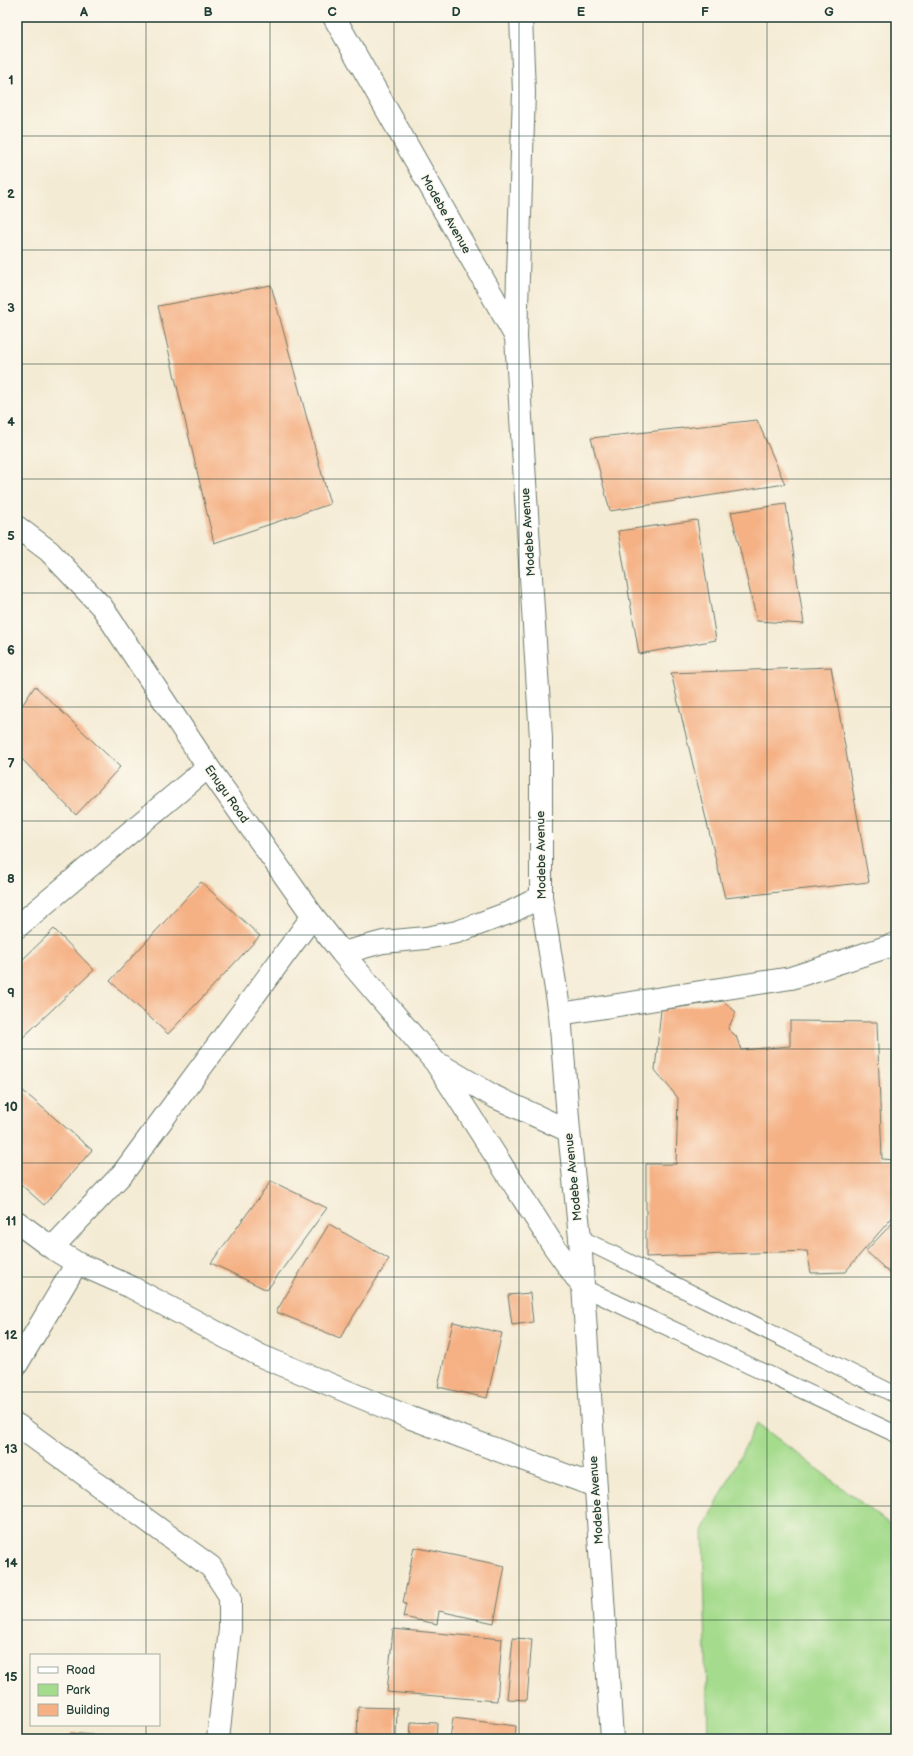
<svg xmlns="http://www.w3.org/2000/svg" width="913" height="1756" viewBox="0 0 913 1756" font-family="'Balsamiq Sans',sans-serif">
<style>
.green{fill:#a4db8c;stroke:#628c60}
.building{fill:#f5b184}
.lines{fill:none;stroke-linecap:round;stroke-linejoin:round}
.service-casing{stroke:#6a7a6c;stroke-width:18}
.minor-casing{stroke:#6a7a6c;stroke-width:24}
.tertiary-casing{stroke:#6a7a6c;stroke-width:24}
.service{stroke:#fff;stroke-width:16}
.minor{stroke:#fff;stroke-width:22}
.tertiary{stroke:#fff;stroke-width:22}
.grid{fill:none;stroke:#1f3d34;stroke-width:1;stroke-opacity:0.55}
.labels{text-anchor:middle;stroke-width:3;stroke-linejoin:round;paint-order:stroke}
.street-label{font-size:12px;fill:#1f3d34;stroke:#fbf7ec}
.neatline{fill:none;stroke:#1f3d34;stroke-width:1.5}
.grid-label{font-size:13px;text-anchor:middle;font-weight:bold;fill:#1f3d34}
</style>
<rect width="100%" height="100%" fill="#fbf7ec"/>
<filter id="ink" filterUnits="userSpaceOnUse"><feTurbulence type="fractalNoise" baseFrequency=".025" numOctaves="2"/><feDisplacementMap in="SourceGraphic" scale="8" xChannelSelector="R" yChannelSelector="G"/><feConvolveMatrix kernelMatrix="1 2 1 2 8 2 1 2 1" color-interpolation-filters="sRGB"/></filter>
<filter id="wash" filterUnits="userSpaceOnUse"><feTurbulence type="fractalNoise" baseFrequency=".012" numOctaves="4" result="noise"/><feDisplacementMap in="SourceGraphic" scale="16" xChannelSelector="R" yChannelSelector="G"/><feGaussianBlur stdDeviation="0.9" result="paint"/><feColorMatrix in="noise" values="0 0 0 0 0 0 0 0 0 0 0 0 0 0 0 0 0 1.4 0 .05"/><feComposite in="paint" operator="in"/></filter>
<g filter="url(#wash)">
<rect width="100%" height="100%" fill="#f4ebd4"/>
<!-- green -->
<path class="green" d="M 757,1423 L 896,1529 L 896,1739 L 708,1739 L 703,1531 Z"/>
<g id="blocks">
<!-- building -->
<path class="building" d="M 271,285 L 330,504 L 214,543 L 158,306 Z
M 757,420 L 785,484 L 610,511 L 591,438 Z
M 786,504 L 804,624 L 757,621 L 731,512 Z
M 697,520 L 716,640 L 639,654 L 618,531 Z
M 831,667 L 869,882 L 725,898 L 671,673 Z
M 35,686 L 120,767 L 76,815 L 17,754 L 17,713 Z
M 201,882 L 260,936 L 168,1034 L 110,981 Z
M 54,929 L 94,970 L 17,1043 L 17,965 Z
M 723,1001 L 736,1012 L 728,1029 L 736,1036 L 741,1050 L 790,1046 L 790,1021 L 877,1022 L 882,1159 L 896,1160 L 896,1213 L 845,1272 L 811,1273 L 807,1251 L 646,1257 L 646,1164 L 676,1164 L 678,1098 L 655,1070 L 661,1010 Z
M 22,1090 L 92,1150 L 44,1205 L 17,1181 L 17,1096 Z
M 271,1181 L 327,1208 L 267,1290 L 211,1263 Z
M 896,1219 L 896,1279 L 866,1251 Z
M 329,1224 L 389,1259 L 340,1338 L 276,1312 Z
M 530,1293 L 533,1322 L 512,1325 L 508,1295 Z
M 453,1322 L 502,1333 L 487,1398 L 438,1387 Z
M 414,1547 L 505,1566 L 494,1623 L 439,1611 L 437,1624 L 403,1617 L 406,1604 L 403,1603 Z
M 393,1629 L 502,1639 L 497,1701 L 387,1692 Z
M 513,1638 L 532,1639 L 527,1700 L 507,1699 Z
M 358,1707 L 397,1708 L 396,1739 L 357,1739 Z
M 453,1718 L 516,1726 L 515,1739 L 450,1739 Z
M 411,1722 L 437,1723 L 436,1739 L 410,1739 Z
M 71,1733 L 127,1738 L 127,1739 L 70,1739 Z"/>
</g>
</g>
<g filter="url(#ink)">
<use href="#blocks" fill-opacity="0" stroke="#6a7a6c" stroke-width="1"/>
<g class="lines">
<defs>
<path id="service" d="M 580,1238 L 896,1395
M 584,1288 L 896,1434"/>
<path id="minor" d="M 516,337 L 524,92 L 521,17
M 17,927 L 208,767
M 560,1014 L 791,978 L 896,944
M 17,1222 L 52,1248 L 77,1263 L 131,1287 L 261,1356 L 411,1418 L 595,1486
M 52,1248 L 123,1173 L 313,916
M 17,1364 L 77,1263
M 17,1425 L 211,1567 L 230,1596 L 230,1629 L 218,1739"/>
<path id="tertiary" d="M 334,17 L 516,337 L 541,738 L 541,897 L 560,1014 L 569,1131 L 580,1238 L 612,1739
M 17,527 L 49,551 L 102,607 L 208,767 L 313,916 L 342,953 L 436,1063 L 553,1245 L 583,1287
M 342,953 L 383,942 L 426,938 L 457,932 L 511,912 L 541,897
M 439,1064 L 495,1097 L 569,1131"/>
</defs>
<!-- service casing -->
<use href="#service" class="service-casing"/>
<!-- minor casing -->
<use href="#minor" class="minor-casing"/>
<!-- tertiary casing -->
<use href="#tertiary" class="tertiary-casing"/>
<!-- service -->
<use href="#service" class="service"/>
<!-- minor -->
<use href="#minor" class="minor"/>
<!-- tertiary -->
<use href="#tertiary" class="tertiary"/>
</g>
</g>
<!-- grid -->
<path class="grid" d="M 146,17 L 146,1655M 270,17 L 270,1739M 394,17 L 394,1739M 519,17 L 519,1739M 643,17 L 643,1739M 767,17 L 767,1739M 17,136 L 896,136M 17,250 L 896,250M 17,364 L 896,364M 17,479 L 896,479M 17,593 L 896,593M 17,707 L 896,707M 17,821 L 896,821M 17,935 L 896,935M 17,1049 L 896,1049M 17,1163 L 896,1163M 17,1277 L 896,1277M 17,1392 L 896,1392M 17,1506 L 896,1506M 17,1620 L 896,1620M 146,1725 L 146,1739"/>
<g class="labels">
<!-- street labels -->
<g class="street-label">
<text transform="translate(446 214) rotate(60)" y="4">Modebe Avenue</text>
<text transform="translate(528 532) rotate(-94)" y="4">Modebe Avenue</text>
<text transform="translate(227 794) rotate(55)" y="4">Enugu Road</text>
<text transform="translate(541 855) rotate(-91)" y="4">Modebe Avenue</text>
<text transform="translate(573 1177) rotate(-96)" y="4">Modebe Avenue</text>
<text transform="translate(596 1500) rotate(-94)" y="4">Modebe Avenue</text>
</g>
</g>
<!-- margin -->
<rect width="913" height="1756" fill="none" stroke="#fbf7ec" stroke-width="44"/>
<!-- legend -->
<rect x="30" y="1654" width="130" height="72" fill="#fbf7ec" stroke="#a3ada2"/>
<rect x="38" y="1667" width="20" height="6" fill="#ffffff" stroke="#a3ada2"/>
<text x="66" y="1674" font-size="12" fill="#1f3d34">Road</text>
<rect x="38" y="1684" width="20" height="12" fill="#a4db8c" stroke="#a3ada2"/>
<text x="66" y="1694" font-size="12" fill="#1f3d34">Park</text>
<rect x="38" y="1704" width="20" height="12" fill="#f5b184" stroke="#a3ada2"/>
<text x="66" y="1714" font-size="12" fill="#1f3d34">Building</text>
<rect x="22" y="22" width="869" height="1712" class="neatline"/>
<g class="grid-label">
<text x="84" y="16">A</text>
<text x="208" y="16">B</text>
<text x="332" y="16">C</text>
<text x="456" y="16">D</text>
<text x="581" y="16">E</text>
<text x="705" y="16">F</text>
<text x="829" y="16">G</text>
<text x="11" y="84">1</text>
<text x="11" y="198">2</text>
<text x="11" y="312">3</text>
<text x="11" y="426">4</text>
<text x="11" y="540">5</text>
<text x="11" y="654">6</text>
<text x="11" y="768">7</text>
<text x="11" y="883">8</text>
<text x="11" y="997">9</text>
<text x="11" y="1111">10</text>
<text x="11" y="1225">11</text>
<text x="11" y="1339">12</text>
<text x="11" y="1453">13</text>
<text x="11" y="1567">14</text>
<text x="11" y="1681">15</text>
</g>
</svg>
